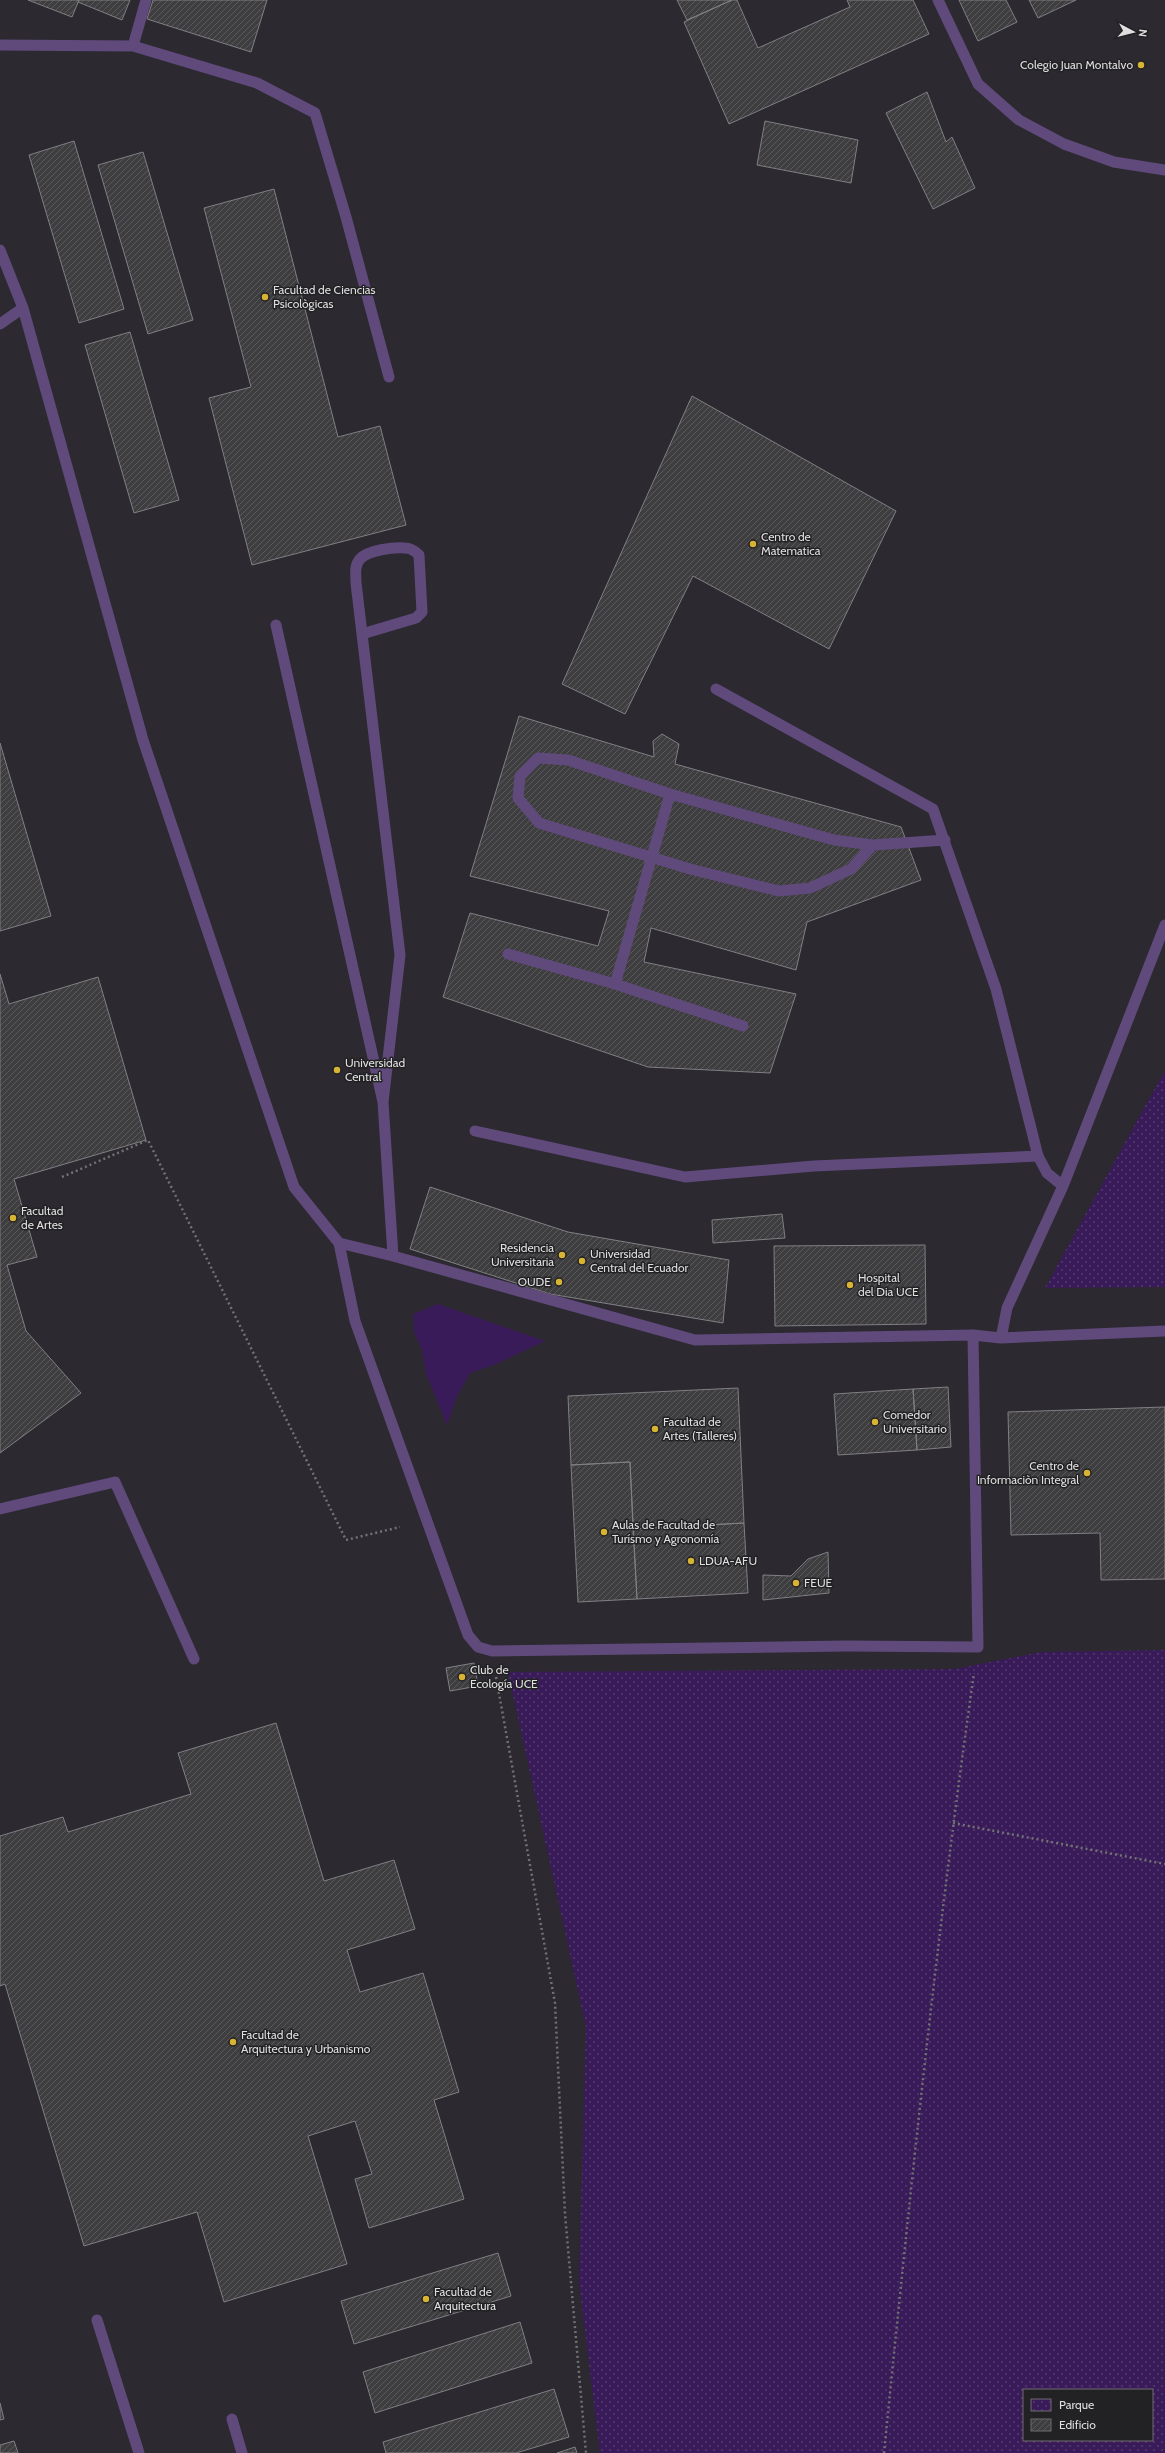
<svg xmlns="http://www.w3.org/2000/svg" width="1165" height="2453" viewBox="0 0 1165 2453" font-family="Cabin,sans-serif">
<style>
.built{fill:#2c2931;fill-rule:evenodd}
.grass{fill:#3a1b59}
.park{fill:url(#park-dots);fill-rule:evenodd}
.building{fill:url(#building-hatch);stroke:#807f82}
.lines{fill:none;stroke-linecap:round;stroke-linejoin:round}
.path{stroke:#727273;stroke-width:2.5;stroke-dasharray:2 3;stroke-linecap:butt}
.service{stroke:#604a7c;stroke-width:11}
.poi-dot{fill:#d7b434;stroke:#222123;stroke-width:1.5}
.labels{text-anchor:middle;stroke-width:3;stroke-linejoin:round;paint-order:stroke}
.poi-label{font-size:12px;fill:#dfdfe0;stroke:#222123;text-anchor:start}
</style>
<defs>
<pattern id="park-dots" width="8" height="8" patternUnits="userSpaceOnUse"><rect width="8" height="8" fill="#3a1b59"/><path d="M2 2h.1M6 6h.1" fill="none" stroke="#563c71" stroke-width="1.8" stroke-linecap="round"/></pattern>
<pattern id="building-hatch" width="6" height="6" patternUnits="userSpaceOnUse"><rect width="6" height="6" fill="#3e3d3f"/><path d="M-1 1l2-2M0 6l6-6M5 7l2-2" fill="none" stroke="#59595a"/></pattern>
</defs>
<rect width="100%" height="100%" fill="#222123"/>
<!-- built -->
<path class="built" d="M 0,0 L 1165,0 L 1165,2453 L 0,2453 ZM 1024,2390 L 1152,2390 L 1152,2440 L 1024,2440 Z"/>
<!-- grass -->
<path class="grass" d="M 438,1304 L 545,1341 L 494,1365 L 470,1373 L 457,1396 L 447,1425 L 426,1374 L 422,1350 L 414,1332 L 413,1314 Z"/>
<!-- park -->
<path class="park" d="M 1165,1070 L 1165,1287 L 1045,1288 Z
M 1165,1650 L 1165,2453 L 600,2453 L 579,2282 L 586,2027 L 508,1672 L 955,1669 L 1041,1652 ZM 1024,2390 L 1152,2390 L 1152,2440 L 1024,2440 Z"/>
<!-- building -->
<path class="building" d="M 28,0 L 79,0 L 72,17 Z
M 79,0 L 130,0 L 122,20 L 78,2 Z
M 153,0 L 267,0 L 251,52 L 147,19 Z
M 677,0 L 732,0 L 687,20 Z
M 732,0 L 737,0 L 758,48 L 850,7 L 847,0 L 913,0 L 929,34 L 729,124 L 684,22 Z
M 959,0 L 1006,0 L 1017,22 L 978,41 Z
M 1029,0 L 1076,0 L 1038,18 Z
M 927,92 L 946,142 L 952,137 L 975,188 L 933,209 L 886,113 Z
M 765,121 L 858,140 L 851,183 L 757,165 Z
M 74,141 L 124,309 L 79,323 L 29,155 Z
M 143,152 L 193,320 L 148,334 L 98,165 Z
M 274,189 L 338,437 L 380,426 L 406,525 L 252,565 L 209,398 L 251,387 L 204,208 Z
M 130,332 L 179,500 L 134,513 L 85,345 Z
M 692,396 L 896,511 L 829,649 L 693,576 L 625,714 L 562,684 Z
M 519,716 L 654,757 L 653,741 L 662,734 L 679,744 L 675,764 L 901,827 L 921,880 L 807,922 L 796,970 L 651,928 L 644,962 L 796,994 L 770,1073 L 648,1067 L 443,997 L 470,913 L 598,946 L 609,911 L 470,876 Z
M 0,743 L 51,916 L 0,931 Z
M 0,974 L 9,1004 L 98,977 L 146,1140 L 14,1179 L 37,1257 L 7,1265 L 26,1331 L 81,1393 L 0,1453 Z
M 430,1187 L 568,1232 L 729,1260 L 723,1323 L 550,1294 L 410,1249 Z
M 782,1214 L 785,1238 L 713,1243 L 712,1220 Z
M 925,1245 L 926,1324 L 775,1326 L 774,1246 Z
M 948,1387 L 951,1447 L 917,1450 L 913,1389 Z
M 738,1388 L 744,1523 L 633,1529 L 630,1462 L 571,1465 L 568,1396 Z
M 913,1389 L 917,1450 L 838,1455 L 834,1394 Z
M 1165,1407 L 1165,1579 L 1101,1580 L 1100,1533 L 1011,1535 L 1008,1412 Z
M 630,1462 L 637,1599 L 578,1602 L 571,1465 Z
M 744,1523 L 748,1593 L 637,1599 L 633,1529 Z
M 828,1552 L 829,1593 L 763,1600 L 763,1575 L 791,1576 L 808,1559 Z
M 474,1663 L 478,1686 L 450,1691 L 446,1668 Z
M 276,1723 L 324,1881 L 394,1860 L 415,1929 L 347,1950 L 360,1992 L 423,1973 L 459,2092 L 434,2100 L 464,2199 L 369,2228 L 355,2179 L 372,2174 L 355,2121 L 308,2136 L 347,2264 L 224,2302 L 197,2212 L 84,2246 L 5,1984 L 0,1986 L 0,1836 L 63,1817 L 68,1832 L 191,1794 L 178,1753 Z
M 498,2253 L 511,2296 L 354,2344 L 341,2301 Z
M 520,2322 L 532,2363 L 375,2413 L 363,2372 Z
M 554,2389 L 569,2437 L 516,2453 L 386,2453 L 383,2442 Z
M 0,2403 L 4,2419 L 0,2420 Z
M 14,2441 L 18,2453 L 0,2453 L 0,2445 Z
M 575,2447 L 577,2453 L 557,2453 Z"/>
<g class="lines">
<!-- path -->
<path class="path" d="M 62,1177 L 148,1140 L 346,1540 L 400,1527
M 496,1677 L 555,2003 L 565,2214 L 586,2453
M 953,1823 L 1165,1864
M 884,2453 C 910,2193 937,1932 974,1673"/>
<!-- service -->
<path class="service" d="M 938,0 L 978,84 L 1019,120 L 1064,144 L 1114,162 L 1165,170
M 0,45 L 133,46 L 257,83 L 315,113 L 346,217 L 389,377
M 133,46 L 146,0
M 0,250 L 23,308 L 143,740 L 294,1187 L 339,1243 L 393,1256 L 695,1340 L 973,1335 L 1001,1338 L 1165,1331
M 0,324 L 23,308
M 276,625 L 383,1102 L 393,1256
M 362,634 L 416,618 L 422,612 L 419,555 C 415,551 411,548 405,548 C 394,547 368,550 360,559 C 354,566 356,574 356,583 L 400,955 L 383,1102
M 716,689 L 933,809 L 996,989 L 1038,1156 L 1047,1173 L 1063,1186
M 670,794 L 615,984 L 743,1026
M 873,845 L 851,869 L 810,888 L 779,891 L 690,869 L 539,823 L 518,798 L 520,776 L 538,758 L 568,760 L 670,794 L 834,840 L 873,845 L 945,840
M 508,954 L 615,984
M 475,1131 L 685,1177 L 814,1166 L 1038,1156
M 339,1243 L 355,1321 L 468,1635 L 478,1647 L 492,1651 L 846,1646 L 978,1647 L 973,1335
M 1001,1338 L 1007,1308 L 1063,1186 L 1165,925
M 0,1509 L 115,1482 L 194,1659
M 97,2320 L 139,2453
M 232,2419 L 242,2453"/>
</g>
<!-- markers -->
<g class="poi-dot">
<circle cx="1141" cy="65" r="4"/>
<circle cx="265" cy="297" r="4"/>
<circle cx="753" cy="544" r="4"/>
<circle cx="337" cy="1070" r="4"/>
<circle cx="13" cy="1218" r="4"/>
<circle cx="562" cy="1255" r="4"/>
<circle cx="582" cy="1261" r="4"/>
<circle cx="559" cy="1282" r="4"/>
<circle cx="850" cy="1285" r="4"/>
<circle cx="875" cy="1422" r="4"/>
<circle cx="655" cy="1429" r="4"/>
<circle cx="1087" cy="1473" r="4"/>
<circle cx="604" cy="1532" r="4"/>
<circle cx="691" cy="1561" r="4"/>
<circle cx="796" cy="1583" r="4"/>
<circle cx="462" cy="1677" r="4"/>
<circle cx="233" cy="2042" r="4"/>
<circle cx="426" cy="2299" r="4"/>
</g>
<g class="labels">
<!-- poi labels -->
<g class="poi-label">
<text x="1133" y="69" text-anchor="end">Colegio Juan Montalvo</text>
<text x="273" y="294">Facultad de Ciencias<tspan x="273" dy="14">Psicològicas</tspan></text>
<text x="761" y="541">Centro de<tspan x="761" dy="14">Matematica</tspan></text>
<text x="345" y="1067">Universidad<tspan x="345" dy="14">Central</tspan></text>
<text x="21" y="1215">Facultad<tspan x="21" dy="14">de Artes</tspan></text>
<text x="554" y="1252" text-anchor="end">Residencia<tspan x="554" dy="14">Universitaria</tspan></text>
<text x="590" y="1258">Universidad<tspan x="590" dy="14">Central del Ecuador</tspan></text>
<text x="858" y="1282">Hospital<tspan x="858" dy="14">del Dia UCE</tspan></text>
<text x="551" y="1286" text-anchor="end">OUDE</text>
<text x="883" y="1419">Comedor<tspan x="883" dy="14">Universitario</tspan></text>
<text x="663" y="1426">Facultad de<tspan x="663" dy="14">Artes (Talleres)</tspan></text>
<text x="1079" y="1470" text-anchor="end">Centro de<tspan x="1079" dy="14">Informaciòn Integral</tspan></text>
<text x="612" y="1529">Aulas de Facultad de<tspan x="612" dy="14">Turísmo y Agronomía</tspan></text>
<text x="699" y="1565">LDUA-AFU</text>
<text x="804" y="1587">FEUE</text>
<text x="470" y="1674">Club de<tspan x="470" dy="14">Ecología UCE</tspan></text>
<text x="241" y="2039">Facultad de<tspan x="241" dy="14">Arquitectura y Urbanismo</tspan></text>
<text x="434" y="2296">Facultad de<tspan x="434" dy="14">Arquitectura</tspan></text>
</g>
</g>
<!-- legend -->
<rect x="1023" y="2389" width="130" height="52" fill="#222123" stroke="#6e6d6f"/>
<rect x="1031" y="2399" width="20" height="12" fill="url(#park-dots)" stroke="#6e6d6f"/>
<text x="1059" y="2409" font-size="12" fill="#dfdfe0">Parque</text>
<rect x="1031" y="2419" width="20" height="12" fill="url(#building-hatch)" stroke="#6e6d6f"/>
<text x="1059" y="2429" font-size="12" fill="#dfdfe0">Edificio</text>
<!-- north arrow -->
<g transform="translate(1133 32) rotate(97)" stroke="#222123" stroke-width="3" paint-order="stroke">
<path d="M0-3L7 15L0 10L-7 15Z" fill="#dfdfe0"/>
<text y="-6" font-size="11" font-weight="bold" text-anchor="middle" fill="#dfdfe0">N</text>
</g>
</svg>
